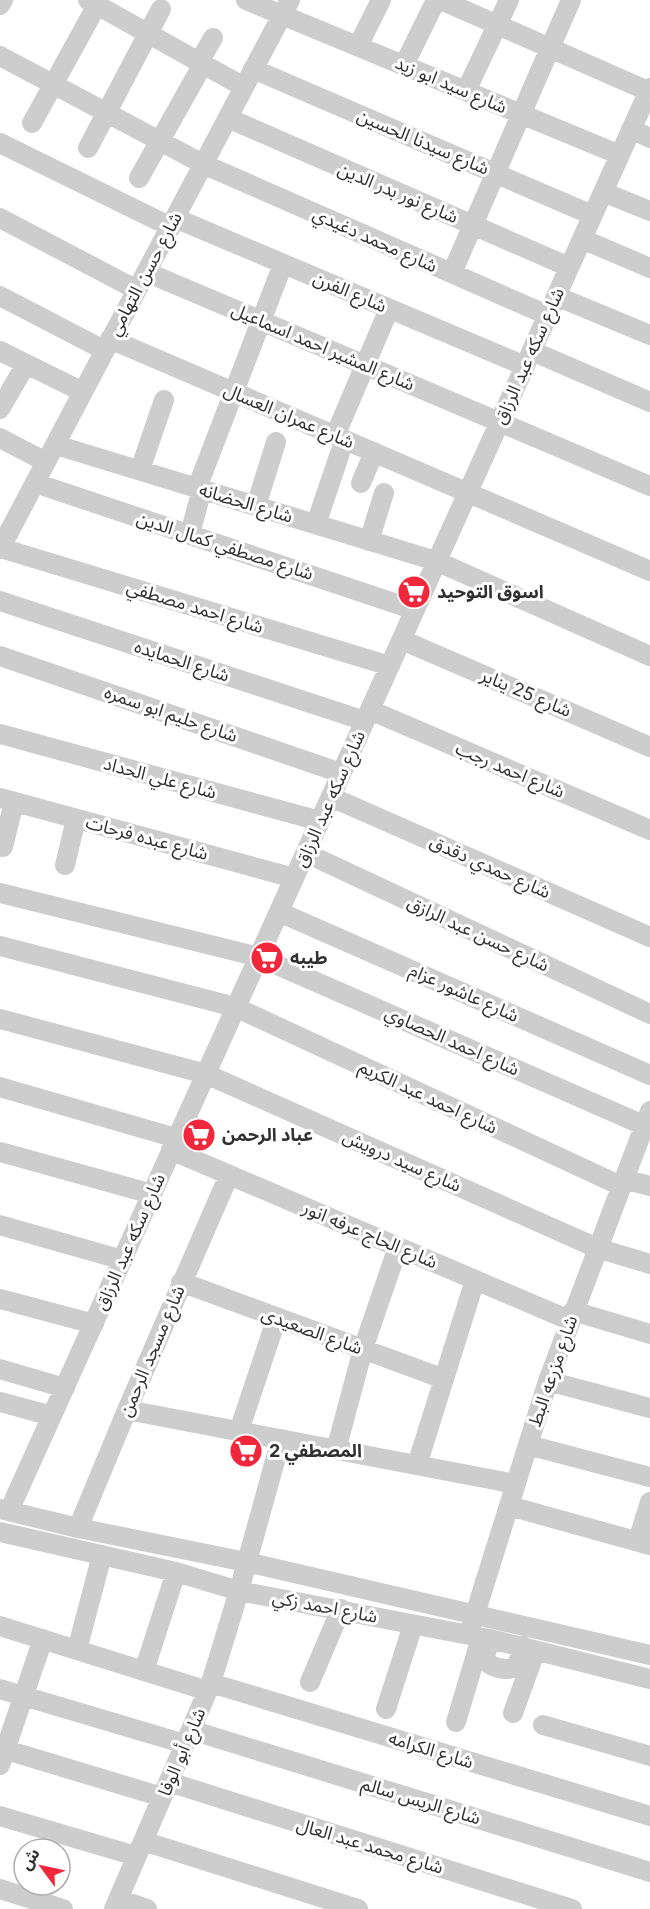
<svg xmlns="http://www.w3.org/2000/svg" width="650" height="1909" viewBox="0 0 650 1909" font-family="Inter,'Noto Sans Arabic',sans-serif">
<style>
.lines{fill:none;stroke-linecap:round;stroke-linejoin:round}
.minor{stroke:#cdcdcd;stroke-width:20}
.labels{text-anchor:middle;stroke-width:6;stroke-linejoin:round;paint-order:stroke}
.street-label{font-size:18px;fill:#303030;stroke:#fff}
.poi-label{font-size:18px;font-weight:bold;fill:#303030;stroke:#fff;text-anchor:start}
</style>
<rect width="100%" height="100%" fill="#fff"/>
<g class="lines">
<!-- minor -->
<path class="minor" d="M 88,0 L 244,87
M 246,0 L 620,155
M 441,0 L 648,91
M 0,5 L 3,0
M 358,46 L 381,0
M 0,56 L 203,164 L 547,315
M 199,62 L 213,38
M 404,65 L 436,0
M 253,69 L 592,215
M 466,91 L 509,0
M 228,118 L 569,267
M 32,123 L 97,5
M 631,129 L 650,138
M 0,143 L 171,227
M 88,148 L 161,9
M 139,178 L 203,64
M 603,192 L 650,211
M 0,218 L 137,290
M 175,218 L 525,366
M 582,239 L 650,268
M 146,272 L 650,486
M 452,273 L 571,0
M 0,296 L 104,350
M 556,296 L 650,335
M 110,339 L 650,571
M 0,351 L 83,392
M 532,351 L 650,402
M 0,409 L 26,364
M 335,436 L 389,309
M 0,438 L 46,462
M 56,445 L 436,561 L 650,656
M 140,470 L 164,400
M 35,483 L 415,610
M 361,483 L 374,452
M 197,488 L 283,264
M 256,506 L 276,442
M 316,524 L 340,453
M 190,534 L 202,489
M 369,541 L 384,493
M 1,548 L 390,666
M 0,549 L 290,0
M 0,601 L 365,721
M 402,640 L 650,747
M 0,656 L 341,773
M 370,710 L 650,830
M 0,734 L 320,821
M 331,797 L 650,937
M 0,798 L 294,878
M 3,847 L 14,802
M 306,853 L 650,1014
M 65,865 L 76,819
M 0,893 L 259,957 L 650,1128
M 279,912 L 650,1075
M 0,946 L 235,1007 L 621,1186
M 0,1019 L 206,1074 L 597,1248 L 650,1264
M 0,1087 L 176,1138
M 171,1150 L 569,1320
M 0,1152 L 152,1194
M 624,1179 L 650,1186
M 0,1225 L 123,1260
M 181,1282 L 444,1379
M 0,1299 L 94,1324
M 573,1311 L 650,1334
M 0,1369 L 65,1388
M 548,1381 L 650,1408
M 0,1402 L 52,1416
M 127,1410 L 516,1484
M 239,1431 L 277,1317
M 528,1445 L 650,1477
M 336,1450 L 363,1349 L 398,1247
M 417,1465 L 475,1280
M 509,1506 L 650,1545
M 0,1509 L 78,1528 L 246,1562 L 650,1655
M 9,1511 L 650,88
M 78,1528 L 127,1410 L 229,1175
M 0,1532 L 176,1572 L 239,1591 L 490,1639 L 650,1679
M 638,1541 L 650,1502
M 0,1626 L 208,1691
M 471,1627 L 548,1381 L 650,1111
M 490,1639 L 485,1656 L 485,1661 C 493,1668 508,1672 517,1666 L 523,1646
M 77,1650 L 102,1555
M 144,1671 L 176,1572
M 310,1682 L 341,1609
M 211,1683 L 650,1816
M 0,1689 L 185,1744
M 386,1709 L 413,1625
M 513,1713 L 535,1652
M 456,1722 L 481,1638
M 543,1725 L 650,1756
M 191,1730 L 650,1872
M 0,1748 L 162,1797
M 0,1765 L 43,1639
M 169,1782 L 572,1909
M 0,1816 L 136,1856
M 143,1841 L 358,1909
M 0,1889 L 63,1909
M 118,1899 L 147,1909
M 114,1909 L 211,1683 L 239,1591 L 281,1439"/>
</g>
<!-- icons -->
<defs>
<symbol id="supermarket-disc" viewBox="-11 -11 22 22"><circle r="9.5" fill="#f1283b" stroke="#fff"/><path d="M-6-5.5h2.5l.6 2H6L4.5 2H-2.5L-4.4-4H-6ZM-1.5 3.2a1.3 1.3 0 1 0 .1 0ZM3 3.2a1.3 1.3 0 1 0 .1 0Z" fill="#fff"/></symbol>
</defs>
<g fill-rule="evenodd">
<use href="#supermarket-disc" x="395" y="573" width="38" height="38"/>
<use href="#supermarket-disc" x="248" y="939" width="38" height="38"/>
<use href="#supermarket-disc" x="180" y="1116" width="38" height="38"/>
<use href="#supermarket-disc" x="227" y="1432" width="38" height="38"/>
</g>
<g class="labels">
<!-- street labels -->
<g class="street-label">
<text transform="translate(451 85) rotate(23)" y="6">شارع سيد ابو زيد</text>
<text transform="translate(423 142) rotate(23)" y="6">شارع سيدنا الحسين</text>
<text transform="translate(398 193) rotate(23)" y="6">شارع نور بدر الدين</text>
<text transform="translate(375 240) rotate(24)" y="6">شارع محمد دغيدي</text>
<text transform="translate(145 274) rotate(-62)" y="6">شارع حسن التهامي</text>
<text transform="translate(350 292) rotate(23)" y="6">شارع الفرن</text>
<text transform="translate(323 347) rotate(23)" y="6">شارع المشير احمد اسماعيل</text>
<text transform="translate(529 356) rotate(-66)" y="6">شارع سكه عبد الرزاق</text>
<text transform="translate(289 416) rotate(23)" y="6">شارع عمران العسال</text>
<text transform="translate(246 503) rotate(17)" y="6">شارع الحضانه</text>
<text transform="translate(225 546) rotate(18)" y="6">شارع مصطفي كمال الدين</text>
<text transform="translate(195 607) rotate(17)" y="6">شارع احمد مصطفي</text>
<text transform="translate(182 661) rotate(18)" y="6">شارع الحمايده</text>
<text transform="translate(526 693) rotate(23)" y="6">شارع 25 يناير</text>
<text transform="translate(171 714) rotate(19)" y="6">شارع حليم ابو سمره</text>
<text transform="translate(510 770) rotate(23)" y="6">شارع احمد رجب</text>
<text transform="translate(160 778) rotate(15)" y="6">شارع علي الحداد</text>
<text transform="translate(330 799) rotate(-66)" y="6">شارع سكه عبد الرزاق</text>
<text transform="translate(147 838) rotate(15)" y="6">شارع عبده فرحات</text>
<text transform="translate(490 867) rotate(24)" y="6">شارع حمدي دقدق</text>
<text transform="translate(478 934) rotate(25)" y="6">شارع حسن عبد الرازق</text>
<text transform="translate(464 993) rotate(24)" y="6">شارع عاشور عزام</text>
<text transform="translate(452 1041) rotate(24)" y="6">شارع احمد الحصاوي</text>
<text transform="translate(428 1097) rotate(25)" y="6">شارع احمد عبد الكريم</text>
<text transform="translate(402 1161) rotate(24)" y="6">شارع سيد درويش</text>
<text transform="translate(370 1235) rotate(23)" y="6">شارع الحاج عرفه انور</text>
<text transform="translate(130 1242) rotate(-66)" y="6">شارع سكه عبد الرزاق</text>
<text transform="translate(312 1331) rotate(20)" y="6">شارع الصعيدى</text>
<text transform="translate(152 1351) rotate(-67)" y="6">شارع مسجد الرحمن</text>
<text transform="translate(553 1371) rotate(-71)" y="6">شارع مزرعه البط</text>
<text transform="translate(325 1607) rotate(11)" y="6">شارع احمد زكي</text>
<text transform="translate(431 1750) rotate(17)" y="6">شارع الكرامه</text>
<text transform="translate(182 1752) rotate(-67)" y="6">شارع أبو الوفا</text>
<text transform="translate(421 1801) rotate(17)" y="6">شارع الريس سالم</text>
<text transform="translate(370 1846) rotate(17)" y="6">شارع محمد عبد العال</text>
</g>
<!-- poi labels -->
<g class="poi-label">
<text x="437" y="598">اسوق التوحيد</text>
<text x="290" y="964">طيبه</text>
<text x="222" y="1141">عباد الرحمن</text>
<text x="269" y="1457">المصطفي 2</text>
</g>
</g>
<!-- north arrow -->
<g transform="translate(42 1867) rotate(303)"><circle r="28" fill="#ffffff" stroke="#acacac" stroke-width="1.5"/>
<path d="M0-4.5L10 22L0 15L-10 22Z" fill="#f1283b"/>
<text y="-9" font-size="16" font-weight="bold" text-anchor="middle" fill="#303030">ش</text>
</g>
</svg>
